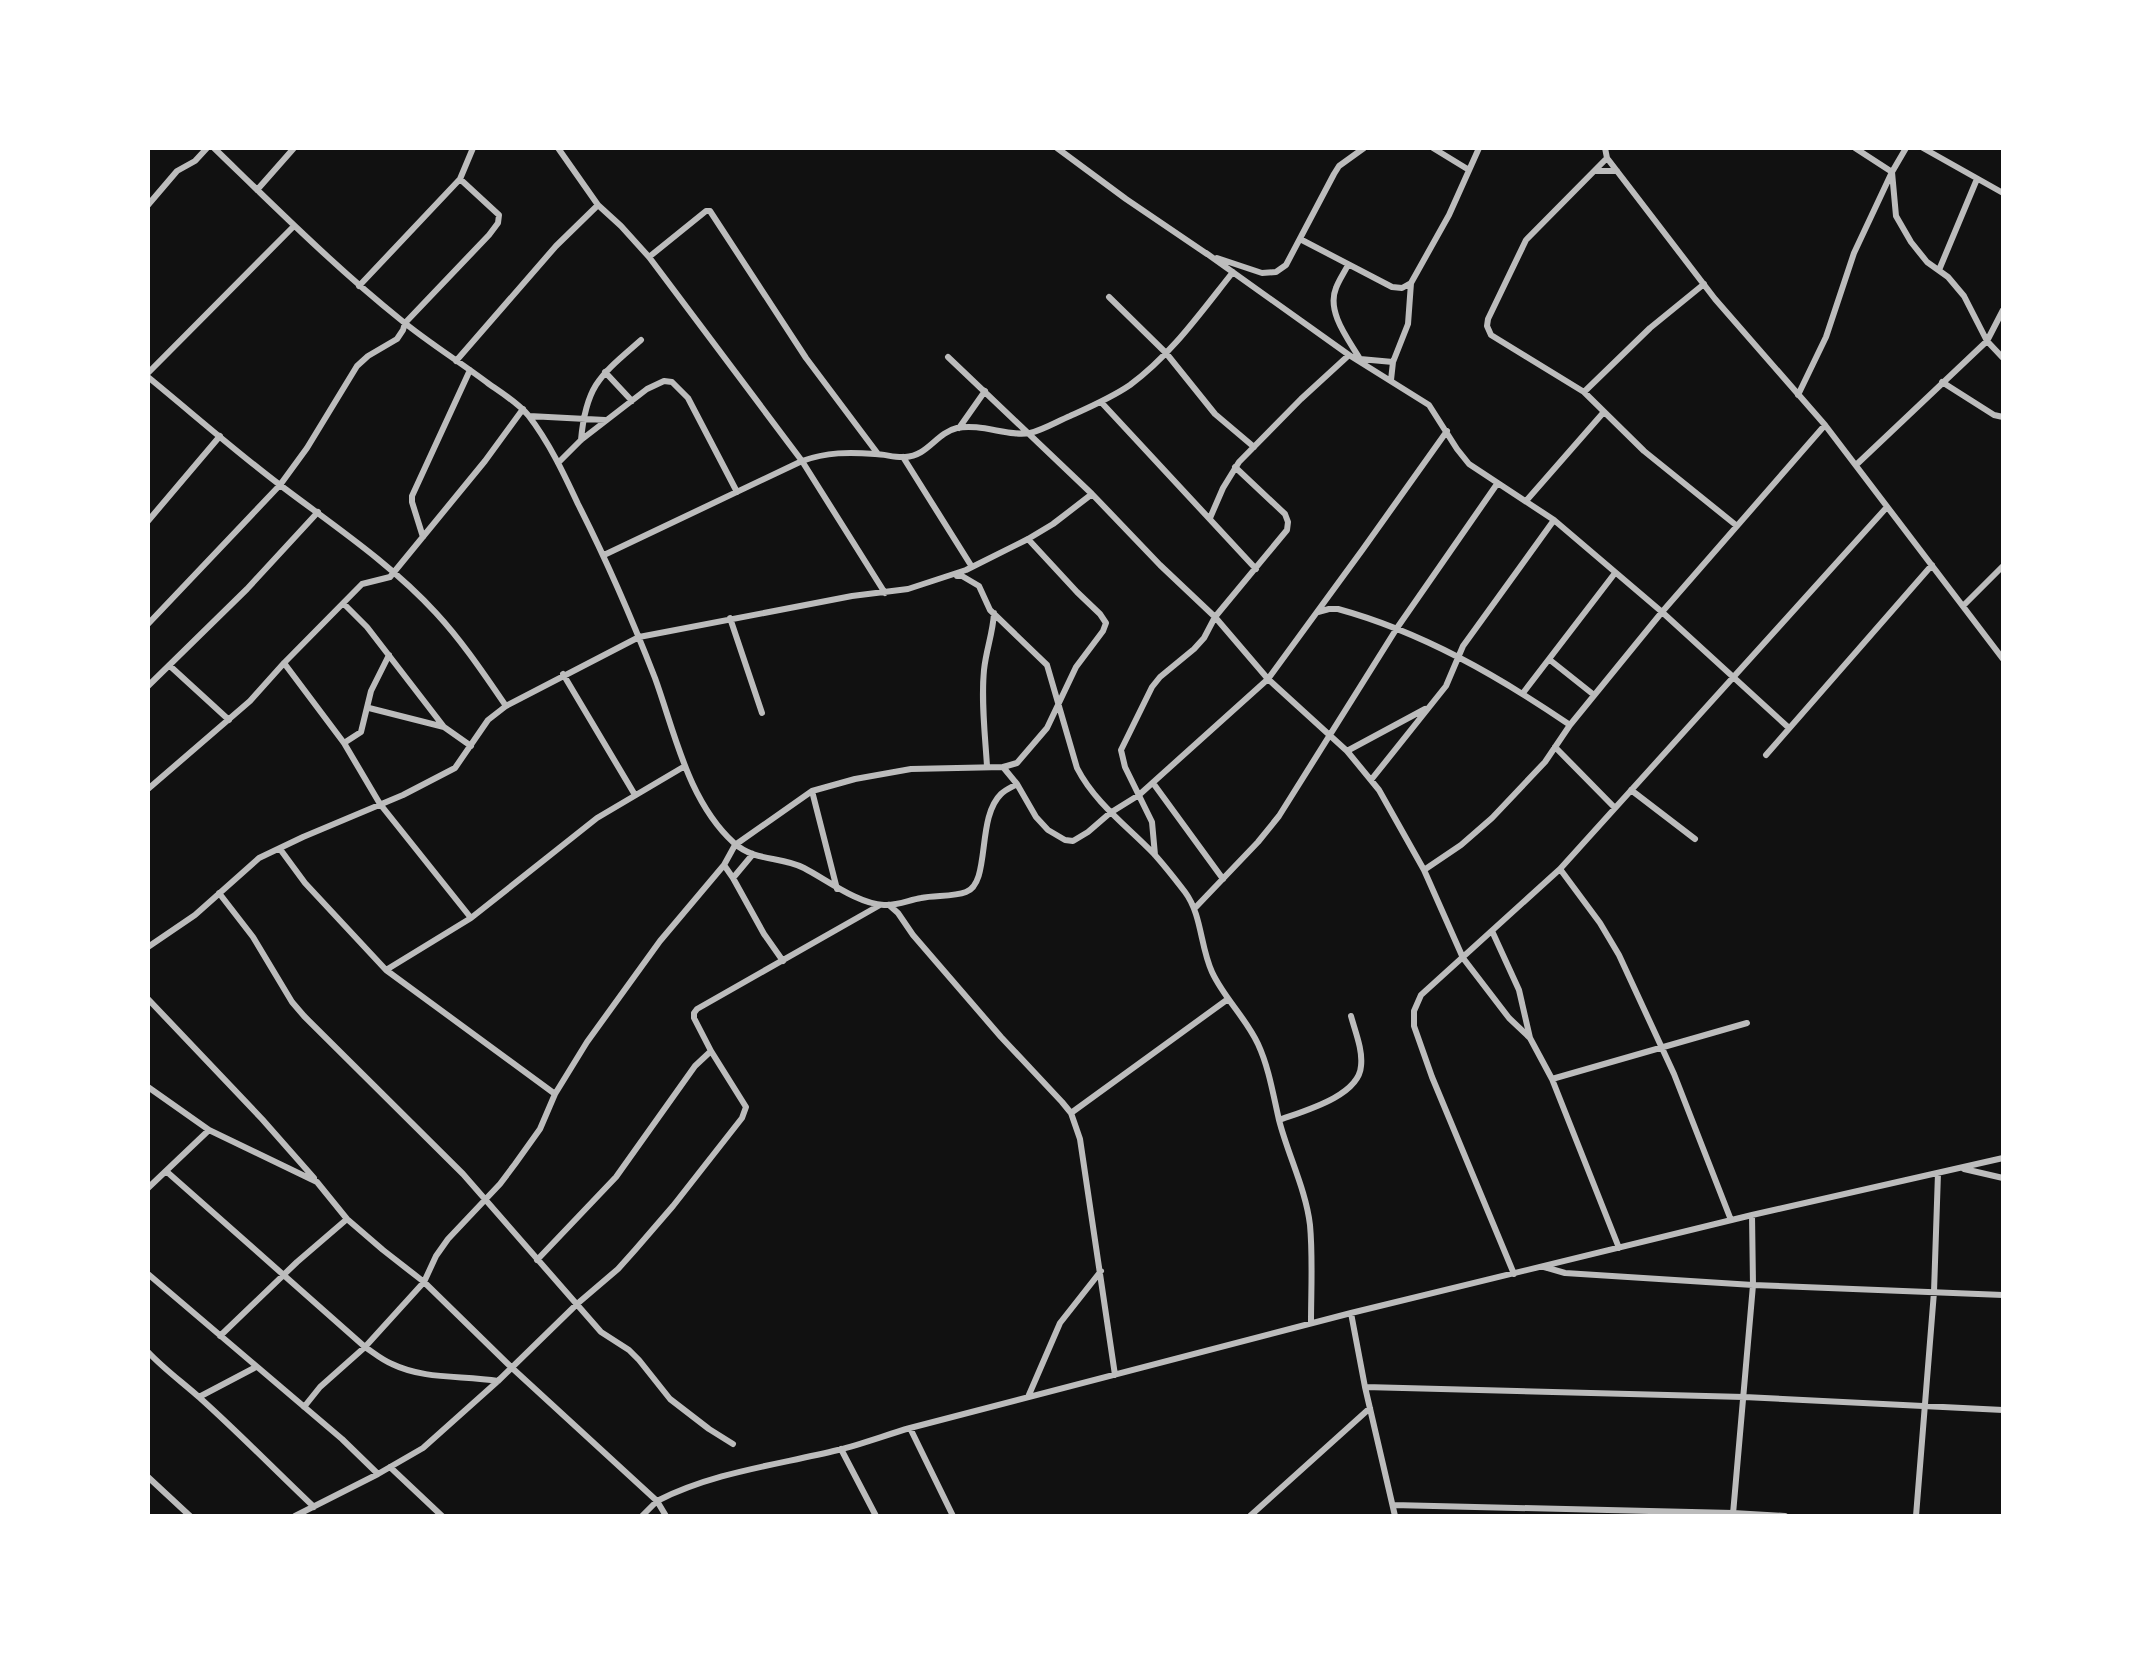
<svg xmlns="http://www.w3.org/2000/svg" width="2151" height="1664" viewBox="0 0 2151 1664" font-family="'Work Sans',sans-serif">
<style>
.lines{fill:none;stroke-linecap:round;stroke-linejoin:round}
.minor{stroke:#bcbcbc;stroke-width:6}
</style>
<rect width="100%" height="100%" fill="#111"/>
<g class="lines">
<!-- minor -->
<path class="minor" d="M 214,148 C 275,207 335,267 401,320 C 429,343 460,362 489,384 C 502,393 518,403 528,415 C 549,442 564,474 578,504 C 607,561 632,619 655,678 C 675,733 688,801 734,843 C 755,862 781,856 804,868 C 827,880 858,904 884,905 C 897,906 909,900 921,898 C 935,895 953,897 966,892 C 991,883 976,818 1001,794 C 1005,790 1012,787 1017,784
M 558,148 L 598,205 L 621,226 L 649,257 L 802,461 L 885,593
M 1057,148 L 1126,199 L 1207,254
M 1433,148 L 1469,170
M 1605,148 L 1607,158 L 1715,299 L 1825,425 L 2003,659
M 1855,148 L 1892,172 L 1896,216 L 1911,242 L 1927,262 L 1948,277 L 1964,296 L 1987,341 L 2003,358
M 1923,148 L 2003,193
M 1607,158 L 1526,240 L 1488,319 L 1487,326 L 1491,335 L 1584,392 L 1644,451 L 1737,526
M 1596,171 L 1617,171
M 257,190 L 294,148
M 148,205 L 177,171 L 195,161 L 207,148
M 1300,239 L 1392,287 L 1402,288 L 1411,283
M 1206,253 L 1349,355 L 1429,405 L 1457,449 L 1469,464 L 1554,520 L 1662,612 L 1789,728
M 649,257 L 706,211 L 710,211 L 806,358 L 878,454
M 1217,258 L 1262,273 L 1276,272 L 1286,265 L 1334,174 L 1339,166 L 1364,148
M 1348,265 C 1344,273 1339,280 1336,288 C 1326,312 1349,340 1360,359
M 1939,270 L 1977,179
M 359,286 L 460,179 L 473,148
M 1109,297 L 1166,353 L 1215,414 L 1254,447
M 948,357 L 1092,494 L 1160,565 L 1215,617 L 1268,679 L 1347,751 L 1379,790 L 1424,870 L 1463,958 L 1509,1018 L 1530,1038
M 1360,359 L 1393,362
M 456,361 L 556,246 L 598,205
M 605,372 L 632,401
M 148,373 L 294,226
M 148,377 C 192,413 235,451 280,485 C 334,526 390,563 436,613 C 462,641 484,674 506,706
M 1391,380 L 1393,362 L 1408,324 L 1411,283 L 1449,215 L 1479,148
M 1942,382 L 1994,415 L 2003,417
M 1584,392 L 1650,328 L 1704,284
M 1798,395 L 1826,337 L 1854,253 L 1892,172 L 1906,148
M 1101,402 L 1256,569
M 529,416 L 605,420
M 959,428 L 985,391
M 581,440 C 586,384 601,375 641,340
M 903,457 L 972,567
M 558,463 L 581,440 L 647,389 L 664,381 L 672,382 L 688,398 L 737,492
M 1856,465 L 1987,341 L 2003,310
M 1526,501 L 1603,413
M 1210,518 L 1223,488 L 1239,462 L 1301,399 L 1349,355
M 148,521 L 220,436
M 423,537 L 412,502 L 412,496 L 470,370
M 604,555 L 802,461 C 827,452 849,452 875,454 C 885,454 895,458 905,457 C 928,456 936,433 957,428 C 981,423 1009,437 1030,433 C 1043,430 1058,421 1070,416 C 1090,407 1111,398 1130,385 C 1171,355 1201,312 1233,272
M 957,576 L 962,576 L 979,586 L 990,610 L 1047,665 L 1077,768 C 1095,803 1127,826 1154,854 C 1164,865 1175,879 1185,892 C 1202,915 1200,946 1212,972 C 1224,998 1246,1018 1258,1044 C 1269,1068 1273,1094 1279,1120 C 1288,1155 1306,1190 1310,1225 C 1313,1257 1311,1291 1311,1323
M 344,604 L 367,627 L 444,727 L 471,746
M 1963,606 L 2003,566
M 1318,612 L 1329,609 L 1338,609 C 1422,632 1498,676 1570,725
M 730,618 L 762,713
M 148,624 L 280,485 L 307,448 L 357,366 L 368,356 L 397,339 L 403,330 L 405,323 L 489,235 L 498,223 L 499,215 L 460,179
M 1550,660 L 1594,695
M 284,663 L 344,743 L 380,804 L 471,918
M 170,666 L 229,720
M 563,674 L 635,795
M 148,686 L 247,589 L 318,512
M 1523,693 L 1615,573
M 369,708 L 444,727
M 344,743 L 361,732 L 371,691 L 389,655
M 1555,747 L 1615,808
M 1347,751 L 1425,709
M 1766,755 L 1932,565
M 987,766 C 985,734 981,701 984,670 C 986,650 993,633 994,613
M 1003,767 L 1017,763 L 1047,728 L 1076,667 L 1103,631 L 1106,623 L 1100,614 L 1077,592 L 1028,539
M 1371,780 L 1446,686 L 1463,646 L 1554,520
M 1153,783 L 1223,879
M 148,789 L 250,701 L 284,663 L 362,584 L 390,577 L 485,461 L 523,409
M 1631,790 L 1695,839
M 812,791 L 837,889
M 280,849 L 305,883 L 386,970 L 555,1094
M 1155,855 L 1152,822 L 1125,767 L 1121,750 L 1152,687 L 1160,677 L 1194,649 L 1204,638 L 1215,617 L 1287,530 L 1288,522 L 1285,514 L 1235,467
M 724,865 L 733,878 L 764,934 L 783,961
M 1560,869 L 1600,923 L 1619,955 L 1674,1074 L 1731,1220
M 1424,870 L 1461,845 L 1492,818 L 1545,762 L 1570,725 L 1662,612 L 1825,425
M 733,878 L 753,854
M 219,893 L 253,937 L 292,1002 L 304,1016 L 463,1174 L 601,1332 L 629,1350 L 639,1360 L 670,1399 L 709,1429 L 733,1444
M 889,905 L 898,913 L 913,935 L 1001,1037 L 1062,1102 L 1071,1113 L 1080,1139 L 1115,1375
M 1195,908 L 1258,842 L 1279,816 L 1397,628 L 1497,484
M 1492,931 L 1519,990 L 1530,1038 L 1552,1079 L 1619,1248
M 148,947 L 195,915 L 259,858 L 303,837 L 403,795 L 455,768 L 488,720 L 506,706 L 639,637 L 852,596 L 908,589 L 966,570 L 1028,539 L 1053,524 L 1092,494
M 386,970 L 471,918 L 597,818 L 685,766
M 148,999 L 262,1119 L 314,1178
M 1552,1079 L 1747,1023
M 148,1087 L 209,1130 L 317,1182 L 347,1219 L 383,1250 L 424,1282 L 511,1367 L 657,1501 C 714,1472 777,1465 838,1450 C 862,1444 886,1435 910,1428 L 1351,1313 L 1752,1215 L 2003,1158
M 1071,1113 L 1228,999
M 1279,1120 C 1304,1111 1359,1096 1361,1066 C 1363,1050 1355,1031 1351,1016
M 1964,1169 L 2003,1178
M 166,1171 L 365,1347 C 374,1353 382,1360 392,1364 C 425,1380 463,1375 498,1381
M 148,1188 L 209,1130
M 537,1260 L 616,1177 L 695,1066 L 711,1051 L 694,1018 L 694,1013 L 697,1009 L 880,905
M 1544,1267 L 1565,1273 L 1753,1285 L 2003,1295
M 148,1274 L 342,1439 L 378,1474
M 1514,1274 L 1432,1077 L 1414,1026 L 1414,1011 L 1421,995 L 1560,869 L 1887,507
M 1351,1313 L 1365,1387 L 1395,1516
M 220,1336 L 297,1262 L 347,1219
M 148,1352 C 164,1369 182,1382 200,1398 C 239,1433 276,1471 314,1507
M 1365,1387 L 1744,1397 L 2003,1410
M 199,1397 L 256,1367
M 1028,1397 L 1060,1323 L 1101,1271
M 304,1407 L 320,1387 L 365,1347 L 424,1282 L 436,1256 L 448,1239 L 500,1184 L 515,1164 L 540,1129 L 555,1094 L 587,1042 L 660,941 L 724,865 L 735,845 L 812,791 L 855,779 L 911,769 L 1003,767 L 1017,784 L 1036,817 L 1048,830 L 1065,840 L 1073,841 L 1088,832 L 1110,813 L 1139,795 L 1268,679 L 1363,549 L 1447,431
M 910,1428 L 953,1516
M 841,1449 L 876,1516
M 390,1467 L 442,1516
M 148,1477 L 190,1516
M 1393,1505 L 1733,1513 L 1785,1516
M 1733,1514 L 1753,1285 L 1752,1215
M 295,1516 L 378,1474 L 423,1448 L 498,1381 L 577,1304 L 618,1269 L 635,1250 L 673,1206 L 742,1118 L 746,1107 L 711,1051
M 642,1516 L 657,1501 L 666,1516
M 1250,1516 L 1370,1408
M 1916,1516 L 1934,1292 L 1938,1173"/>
</g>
<!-- border -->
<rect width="2151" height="1664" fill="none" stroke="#ffffff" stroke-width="300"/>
</svg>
